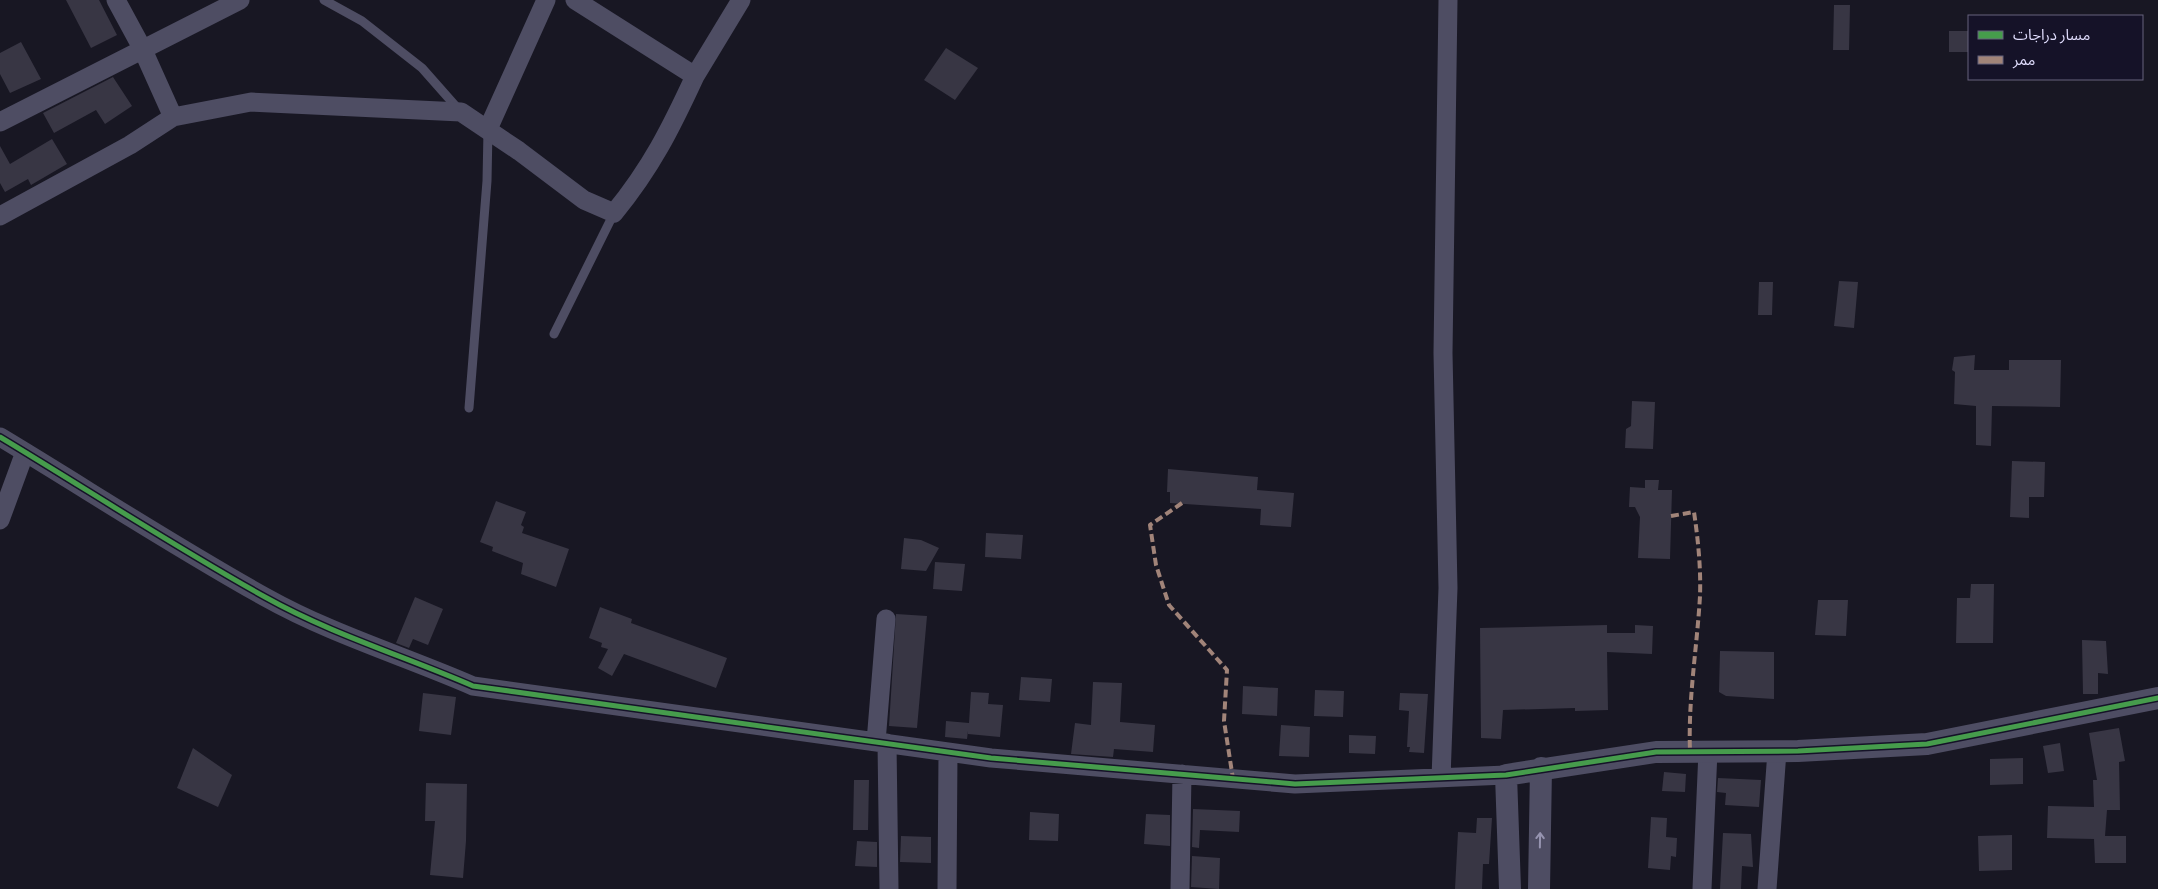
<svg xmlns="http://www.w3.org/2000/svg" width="2158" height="889" viewBox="0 0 2158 889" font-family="Barlow,'Noto Sans Arabic',sans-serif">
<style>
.building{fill:#383644}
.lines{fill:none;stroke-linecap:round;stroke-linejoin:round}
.service{stroke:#4e4d63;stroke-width:9}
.minor{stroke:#4e4d63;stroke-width:19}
.tertiary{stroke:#4e4d63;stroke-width:22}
.quiet{stroke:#a18479;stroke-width:4;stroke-dasharray:8 4;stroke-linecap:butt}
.cycleway-casing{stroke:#151228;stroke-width:8}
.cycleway{stroke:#469c4c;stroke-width:5}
.oneway{stroke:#9694b0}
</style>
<rect width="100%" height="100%" fill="#181723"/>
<!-- building -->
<path class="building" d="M 66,0 L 99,0 L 117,35 L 91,48 Z
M 1834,5 L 1850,5 L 1849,50 L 1833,50 Z
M 1949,31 L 1969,31 L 1969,52 L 1949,52 Z
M 21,42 L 41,79 L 10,93 L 0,74 L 0,53 Z
M 946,48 L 978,68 L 955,100 L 924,80 Z
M 113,77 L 132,106 L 105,124 L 96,110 L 54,133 L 43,113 Z
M 52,139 L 67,164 L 31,185 L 28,179 L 5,192 L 0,183 L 0,146 L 10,164 Z
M 1839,281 L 1858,282 L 1854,328 L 1834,326 Z
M 1759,282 L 1773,282 L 1772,315 L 1758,315 Z
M 1975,355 L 1974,370 L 2009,370 L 2009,360 L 2061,360 L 2060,407 L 1992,406 L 1991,446 L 1976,445 L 1976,406 L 1954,404 L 1955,372 L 1952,370 L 1954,357 Z
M 1632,401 L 1655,402 L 1653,449 L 1625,448 L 1626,429 L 1631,426 Z
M 2012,461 L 2045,462 L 2044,497 L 2029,497 L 2029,518 L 2010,517 Z
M 1168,469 L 1258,477 L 1257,490 L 1294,493 L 1291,527 L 1260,525 L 1261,509 L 1170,503 L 1170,492 L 1167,492 Z
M 1645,480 L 1659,480 L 1658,490 L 1672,490 L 1670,559 L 1638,558 L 1640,517 L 1635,507 L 1629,507 L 1630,487 L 1645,488 Z
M 496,501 L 526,512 L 521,525 L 524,527 L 522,533 L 569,549 L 556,587 L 521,574 L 523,563 L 492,551 L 493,547 L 480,542 Z
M 986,533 L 1023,535 L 1021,559 L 985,557 Z
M 904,538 L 921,540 L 939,548 L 926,571 L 901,569 Z
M 935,562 L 965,564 L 962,591 L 933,589 Z
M 1971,584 L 1994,584 L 1993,643 L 1956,643 L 1957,598 L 1970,598 Z
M 415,597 L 443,609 L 428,645 L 413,639 L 409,648 L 396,643 Z
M 1818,600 L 1848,600 L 1846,636 L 1815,635 Z
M 600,607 L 632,619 L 631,623 L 727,658 L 716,688 L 624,654 L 612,676 L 598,668 L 608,649 L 601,647 L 602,643 L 589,638 Z
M 896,614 L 927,616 L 917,728 L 889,726 Z
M 1607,625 L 1607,633 L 1635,633 L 1635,625 L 1653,626 L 1652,654 L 1607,652 L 1608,710 L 1575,711 L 1575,708 L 1503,710 L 1501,739 L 1481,738 L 1480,628 Z
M 2082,640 L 2106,641 L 2108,674 L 2098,673 L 2098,694 L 2083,694 Z
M 1720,651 L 1774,652 L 1774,699 L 1726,696 L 1719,692 Z
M 1021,677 L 1052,679 L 1050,702 L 1019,700 Z
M 1093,682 L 1122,683 L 1120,722 L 1155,725 L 1153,752 L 1114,749 L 1113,757 L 1071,754 L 1075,723 L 1091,725 Z
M 1243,686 L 1278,688 L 1277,716 L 1242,714 Z
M 1315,690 L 1344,691 L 1343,717 L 1314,716 Z
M 971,692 L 989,693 L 988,704 L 1003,705 L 1000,737 L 968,734 L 968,731 L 967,739 L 945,737 L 946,721 L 969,723 Z
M 423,693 L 456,697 L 451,735 L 419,731 Z
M 1400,693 L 1428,694 L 1424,753 L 1409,752 L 1410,747 L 1407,747 L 1409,711 L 1399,710 Z
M 1281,725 L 1310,727 L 1309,757 L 1279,756 Z
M 2119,728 L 2125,761 L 2119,762 L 2120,810 L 2107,810 L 2105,836 L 2126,836 L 2126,863 L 2095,863 L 2094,839 L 2047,838 L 2048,806 L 2094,807 L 2093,780 L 2097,780 L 2089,733 Z
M 1349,735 L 1376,736 L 1375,754 L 1349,753 Z
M 2060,743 L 2064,771 L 2048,773 L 2043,746 Z
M 193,748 L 232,775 L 218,807 L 177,788 Z
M 2023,758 L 2023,784 L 1990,785 L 1990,759 Z
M 1664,772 L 1686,774 L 1685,792 L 1662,791 Z
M 1718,778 L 1761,780 L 1759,807 L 1725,805 L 1726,793 L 1717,792 Z
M 854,780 L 869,780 L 868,830 L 853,830 Z
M 426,783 L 467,784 L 466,841 L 463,878 L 430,875 L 435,821 L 425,821 Z
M 1193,809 L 1240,811 L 1239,832 L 1200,830 L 1199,848 L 1192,847 Z
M 1030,812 L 1059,814 L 1058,841 L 1029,840 Z
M 1146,814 L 1170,815 L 1170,846 L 1144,844 Z
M 1651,817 L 1667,818 L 1666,837 L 1677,838 L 1676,857 L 1671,856 L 1670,870 L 1648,868 Z
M 1477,818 L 1492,818 L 1489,864 L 1483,864 L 1482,889 L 1455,889 L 1458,832 L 1476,833 Z
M 1723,833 L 1751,834 L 1753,867 L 1742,866 L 1741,889 L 1720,889 Z
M 2012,835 L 2012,870 L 1979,871 L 1978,836 Z
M 901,836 L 931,837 L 931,863 L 900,862 Z
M 857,841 L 877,842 L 877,867 L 855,866 Z
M 1192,856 L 1220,858 L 1219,889 L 1191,887 Z"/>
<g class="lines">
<!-- service -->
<path class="service" d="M 324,0 L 362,21 L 422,68 L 460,111
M 554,334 L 614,213
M 469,408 L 487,181 L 488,130"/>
<!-- minor -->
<path class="minor" d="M 575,0 L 695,76 L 741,0
M 173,117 L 251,102 L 461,112 L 519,151 L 584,200 L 614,213 C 651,168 671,128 695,76
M 0,122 L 240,0
M 488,129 L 546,0
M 0,216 L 130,145 L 173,117 L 142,48 L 116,0
M 0,437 C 88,490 175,547 265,597 C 331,634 404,656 473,686 L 991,758 L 1295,784 L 1506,775
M 0,520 L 25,452
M 876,742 L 886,619
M 887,743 L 889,889
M 1441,778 L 1448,588 L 1443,353 L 1448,0
M 947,889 L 948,753
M 1180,889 L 1182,774
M 1702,889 L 1708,751
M 1767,889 L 1777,751"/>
<!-- tertiary -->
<path class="tertiary" d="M 1510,889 L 1506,775 L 1656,752 L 1798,751 L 1927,744 L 2158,698
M 1539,889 L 1541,768"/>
<!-- quiet -->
<path class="quiet" d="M 1182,503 L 1150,525 L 1156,565 L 1169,605 L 1227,670 L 1224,721 L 1233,779
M 1671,516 L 1694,512 C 1698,539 1701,568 1700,596 C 1697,648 1688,699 1690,751"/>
<defs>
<path id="cycleway" d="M 0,437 C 88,490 175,547 265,597 C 331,634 404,656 473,686 L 991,758 L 1295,784 L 1506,775 L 1656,752 L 1798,751 L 1927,744 L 2158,698"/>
</defs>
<!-- cycleway casing -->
<use href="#cycleway" class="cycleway-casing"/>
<!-- cycleway -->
<use href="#cycleway" class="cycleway"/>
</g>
<!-- one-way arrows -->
<defs><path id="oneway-shaft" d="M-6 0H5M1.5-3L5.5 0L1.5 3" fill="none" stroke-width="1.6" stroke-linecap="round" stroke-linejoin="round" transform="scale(1.25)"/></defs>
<use class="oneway" href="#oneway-shaft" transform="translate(1540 840) rotate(-89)"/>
<!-- legend -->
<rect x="1968" y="15" width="175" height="65" fill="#151228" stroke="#66637d"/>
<rect x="1978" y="31" width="25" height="8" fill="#469c4c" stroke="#66637d"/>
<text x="2013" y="40" font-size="15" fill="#dfdcfc">مسار دراجات</text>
<rect x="1978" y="56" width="25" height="8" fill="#a18479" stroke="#66637d"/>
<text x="2013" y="65" font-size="15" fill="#dfdcfc">ممر</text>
</svg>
